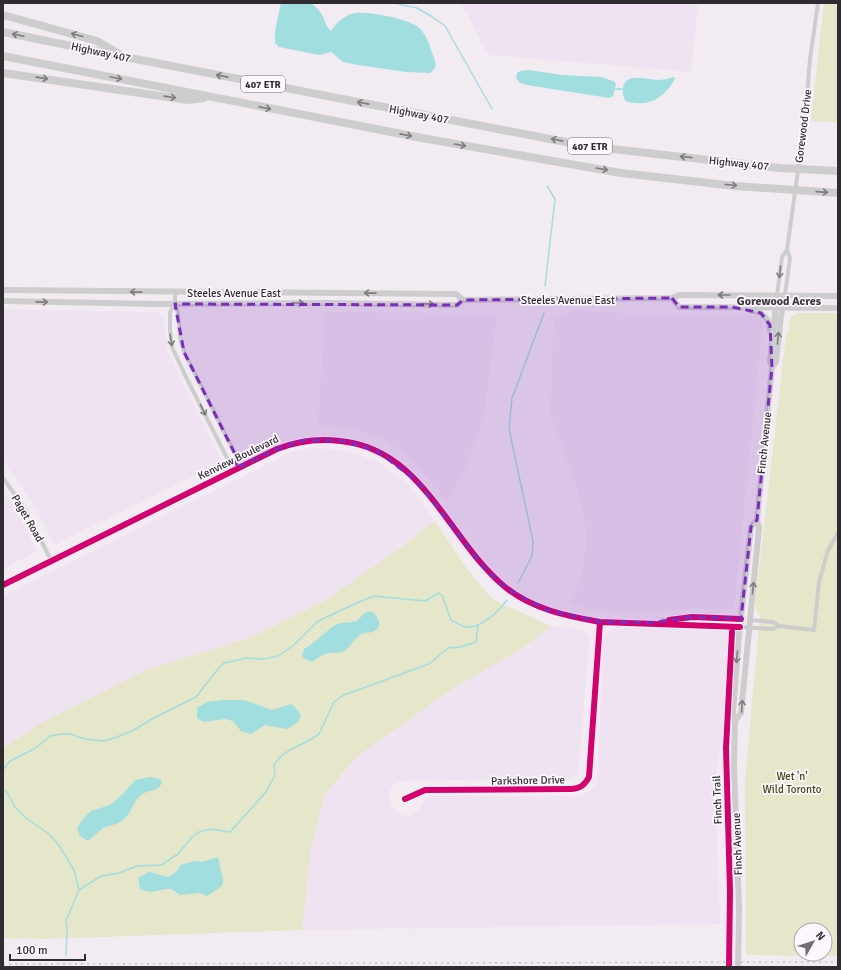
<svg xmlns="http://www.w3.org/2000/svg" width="841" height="970" viewBox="0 0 841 970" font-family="Signika,sans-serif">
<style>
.built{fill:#f0e3f1}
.green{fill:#e5e6ca;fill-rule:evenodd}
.water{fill:#a0dee0}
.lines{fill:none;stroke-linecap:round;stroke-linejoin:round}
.stream{stroke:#a0dee0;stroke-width:1.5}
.street{stroke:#cecdce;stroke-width:4}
.secondary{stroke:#cecdce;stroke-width:6}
.highway{stroke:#cecdce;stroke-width:8}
.rail{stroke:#c3c2c3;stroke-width:1.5;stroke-dasharray:2 4;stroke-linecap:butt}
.cycleway-casing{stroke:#fdf8fe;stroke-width:8}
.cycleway{stroke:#d6006c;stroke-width:6}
.oneway{stroke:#7e7c7f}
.marked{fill:#7b2cbf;fill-opacity:0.2;stroke:#7b2cbf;stroke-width:3;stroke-dasharray:8 5;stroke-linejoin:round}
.labels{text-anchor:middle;stroke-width:3.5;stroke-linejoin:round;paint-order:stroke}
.shield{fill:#fdf8fe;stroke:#6d686e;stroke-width:1}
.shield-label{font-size:10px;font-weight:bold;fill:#2f2b30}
.street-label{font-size:11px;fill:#2f2b30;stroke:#fdf8fe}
.park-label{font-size:11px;fill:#434614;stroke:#fdf8fe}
.neighbourhood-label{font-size:12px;font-weight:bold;fill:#403642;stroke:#fdf8fe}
</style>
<rect width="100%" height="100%" fill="#f2ecf2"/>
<!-- built -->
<path class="built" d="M 459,3 L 698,3 L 691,72 L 489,55 L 478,37 L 467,12 Z
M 3,309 L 159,312 L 164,318 L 167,351 L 221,459 L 219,464 L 54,545 L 32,503 L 3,460 Z
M 574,310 L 642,314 L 754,315 L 760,318 L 763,322 L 734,610 L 693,609 L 649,612 L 606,611 L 570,605 L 582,576 L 587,536 L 582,504 L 550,411 L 554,317 L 569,313 Z
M 325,312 L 497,314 L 484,415 L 467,465 L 447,502 L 413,460 L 385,440 L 352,428 L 318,425 Z
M 313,448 L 344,450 L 376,461 L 407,483 L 435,521 L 403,546 L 324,601 L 251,637 L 144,671 L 39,724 L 3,748 L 3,596 L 294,451 Z
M 3,491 L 14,506 L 37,551 L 3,569 Z
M 551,626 L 585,630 L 590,637 L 578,773 L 572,778 L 404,781 L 396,783 L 392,787 L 389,793 L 390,804 L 397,813 L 408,816 L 419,811 L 424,801 L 431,796 L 578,796 L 584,795 L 594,787 L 597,780 L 604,636 L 616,626 L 727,631 L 734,636 L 735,644 L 715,784 L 720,924 L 302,930 L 311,850 L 324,796 L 355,758 L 451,690 L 523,648 Z"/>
<!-- green -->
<path class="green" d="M 824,3 L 838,3 L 838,122 L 811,121 Z
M 798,313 L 838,313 L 838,956 L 746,955 L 745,781 L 760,615 L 756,610 L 755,605 L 786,335 L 789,330 L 790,317 ZM 801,930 L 825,930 L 825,954 L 801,954 Z
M 435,521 L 467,569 L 492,599 L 551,626 L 523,648 L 451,690 L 355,758 L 324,796 L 311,850 L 302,930 L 46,939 L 3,938 L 3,748 L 39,724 L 144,671 L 251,637 L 324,601 L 403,546 Z"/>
<!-- water -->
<path class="water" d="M 281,3 L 311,3 C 314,6 318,8 320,12 C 325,18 325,26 331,31 C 335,24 343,17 351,14 C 363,9 407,19 417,26 C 426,33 429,44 433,55 C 436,63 438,68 430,73 L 406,72 L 358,65 L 343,62 L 331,52 L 319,55 L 279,47 L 275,43 L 275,31 Z
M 529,70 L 562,75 L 602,77 L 615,82 L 616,84 L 613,96 L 609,98 L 527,85 L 520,83 L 516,78 L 517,73 L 520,71 Z
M 673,77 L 675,78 C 671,88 659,100 649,102 C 642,104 634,103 627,102 C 623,98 623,95 623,90 C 623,72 645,79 657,80 C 663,80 668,79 673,77 Z
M 371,611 C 379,616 384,628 372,632 C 369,633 365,632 362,634 C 355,636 351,647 344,651 C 339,654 334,652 329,653 C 323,654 317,658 312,662 L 305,659 L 302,656 L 304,649 C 316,643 323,633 334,626 C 341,621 349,624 356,621 C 362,618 361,613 371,611 Z
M 223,700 L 244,700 L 272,710 L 291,704 L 295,707 L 301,716 L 297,723 L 287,729 L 265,725 L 251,734 L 241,731 L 233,721 L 225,719 L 203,722 L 197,718 L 197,708 L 207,702 Z
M 150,777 L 160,779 L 162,783 C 156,793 149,789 141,795 C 132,802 132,813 123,820 C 118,824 112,825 105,827 C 101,829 93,837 88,841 L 80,836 L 77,828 L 82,820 L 91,811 L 110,805 L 123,794 L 135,780 Z
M 218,857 L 223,880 L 222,886 L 207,896 L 200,893 L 180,895 L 171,889 C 157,889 153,895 140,889 L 138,878 L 149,872 L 168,877 L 176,872 L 181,865 L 194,861 L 202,862 Z"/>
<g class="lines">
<!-- stream -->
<path class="stream" d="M 394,3 L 417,8 L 431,16 L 445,26 L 492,109
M 613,89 L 624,89
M 545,286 L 555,199 L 547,186
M 518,583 L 532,556 L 533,541 L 509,429 L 512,398 L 544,313
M 3,770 L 10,761 L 36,748 L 50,736 L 61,734 L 70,734 L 85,739 L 104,741 L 117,737 L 134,730 L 150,720 L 196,697 L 218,669 L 224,663 L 247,658 L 264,659 L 278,656 L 295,644 L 318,621 L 357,603 L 374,596 L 425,601 L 439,593 L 442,595 L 451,620 C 456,622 461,626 466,627 C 482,628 498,612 507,600
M 3,789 L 7,792 L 15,807 L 27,819 L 48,833 L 58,844 L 74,870 L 79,890 L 66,921 L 67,928 L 66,956
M 79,890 L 101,876 L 119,873 L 137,866 L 161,865 L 178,854 L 192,837 L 199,832 L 211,829 L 230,832 L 266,792 L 275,775 L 274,765 L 281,756 L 290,750 L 308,741 L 319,734 L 334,702 L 344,695 L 429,664 L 448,648 L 460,647 L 476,642 L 478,625"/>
<!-- street -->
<path class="street" d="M 175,292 L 175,304 L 178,313 L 180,338 L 184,352 L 236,456 L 237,468
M 777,295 L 782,257 L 787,250
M 785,295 L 790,258 L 787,250 L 805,120 L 810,59 L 818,3
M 175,304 L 170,312 L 170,329 L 172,347 L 185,375 L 228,460 L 237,468
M 3,478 L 25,509 L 51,560
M 750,620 L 773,622 L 779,626 L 814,630 L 819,582 L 828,550 L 838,533
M 740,627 L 772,629 L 779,626
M 405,799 L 425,790 L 571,789 C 580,789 585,785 589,777 L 600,622"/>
<!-- secondary -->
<path class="secondary" d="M 3,290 L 456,294 L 463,300
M 672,298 L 679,307 L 838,308
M 3,301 L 156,304 L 326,303 L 457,305 L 463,300 L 672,298 L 679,295 L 838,296
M 751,311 C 761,311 770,318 770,330
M 772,367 L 776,362 L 781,316 L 785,295
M 3,585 L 277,449 C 298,441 317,438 340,441 C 424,449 447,539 505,587 C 532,609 566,616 600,622 L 740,627
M 663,621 L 692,617 L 743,619
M 735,721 L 741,713 L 759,528 L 757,520 L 772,367 L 770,361 L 777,295
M 738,967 L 739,908 L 734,766 L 735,721 L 733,713 L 739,635 L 751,527 L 757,520"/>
<!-- highway -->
<path class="highway" d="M 3,15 L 97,41 L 119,54
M 3,32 L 125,57 L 586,146 L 780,168 L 838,171
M 3,56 L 422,138 L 621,173 L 735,186 L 838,193
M 3,73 L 188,100 L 204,98"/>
<!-- rail -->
<path class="rail" d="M 3,964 L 838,962"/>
<defs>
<path id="cycleway" d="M 3,585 L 277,449 C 298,441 317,438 340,441 C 424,449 447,539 505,587 C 532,609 566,616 600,622 L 740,627
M 669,620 L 692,617 L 741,619
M 405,799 L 425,790 L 571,789 C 580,789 585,785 589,777 L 600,622
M 729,967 L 730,891 L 726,748 L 732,632"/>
</defs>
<!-- cycleway casing -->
<use href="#cycleway" class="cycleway-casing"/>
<!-- cycleway -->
<use href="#cycleway" class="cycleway"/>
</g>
<!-- one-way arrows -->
<defs><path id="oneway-shaft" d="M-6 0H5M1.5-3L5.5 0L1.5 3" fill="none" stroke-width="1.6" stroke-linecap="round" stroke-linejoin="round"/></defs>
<g class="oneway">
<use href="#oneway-shaft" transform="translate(18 35) rotate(-168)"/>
<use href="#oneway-shaft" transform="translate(77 35) rotate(-165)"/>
<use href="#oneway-shaft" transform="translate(222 76) rotate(-169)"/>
<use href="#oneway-shaft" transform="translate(42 78) rotate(8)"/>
<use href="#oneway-shaft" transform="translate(116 78) rotate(12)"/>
<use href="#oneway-shaft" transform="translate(170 97) rotate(8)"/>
<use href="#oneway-shaft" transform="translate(363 103) rotate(-169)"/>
<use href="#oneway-shaft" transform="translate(265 108) rotate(11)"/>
<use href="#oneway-shaft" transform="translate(406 135) rotate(11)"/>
<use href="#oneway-shaft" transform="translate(557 140) rotate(-169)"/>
<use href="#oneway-shaft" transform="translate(460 145) rotate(10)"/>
<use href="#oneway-shaft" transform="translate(686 157) rotate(-174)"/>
<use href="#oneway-shaft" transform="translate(602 169) rotate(10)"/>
<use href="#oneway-shaft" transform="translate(731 185) rotate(6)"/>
<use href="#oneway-shaft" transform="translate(822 192) rotate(4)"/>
<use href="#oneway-shaft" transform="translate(780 272) rotate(96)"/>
<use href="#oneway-shaft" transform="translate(136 292) rotate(-179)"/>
<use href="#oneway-shaft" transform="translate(370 293) rotate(-179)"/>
<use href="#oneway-shaft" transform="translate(724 295) rotate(-180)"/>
<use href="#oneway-shaft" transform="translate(42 302) rotate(1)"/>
<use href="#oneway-shaft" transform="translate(298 303)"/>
<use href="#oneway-shaft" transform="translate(428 304) rotate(2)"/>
<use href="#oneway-shaft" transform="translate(778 338) rotate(-84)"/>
<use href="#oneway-shaft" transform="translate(171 340) rotate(81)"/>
<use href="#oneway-shaft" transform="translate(203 410) rotate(63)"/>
<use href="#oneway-shaft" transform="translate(753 588) rotate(-84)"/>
<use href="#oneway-shaft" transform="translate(737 657) rotate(95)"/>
<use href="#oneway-shaft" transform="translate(742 706) rotate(-86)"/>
</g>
<!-- marked area -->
<path class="marked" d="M 672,298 L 679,307 L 732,307 L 761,313 L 770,325 L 772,367 L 757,520 L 751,527 L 741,619 L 692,617 L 649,623 L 600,622 L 546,610 L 506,588 L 486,570 L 417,481 L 377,451 L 344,441 L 305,440 L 277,449 L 237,468 L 236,456 L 184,352 L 175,304 L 457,305 L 463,300 Z"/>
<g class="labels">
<!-- shield labels -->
<g class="shield">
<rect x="241" y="76" width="44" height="16" rx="3"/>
<rect x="568" y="138" width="44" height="16" rx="3"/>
</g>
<g class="shield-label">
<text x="263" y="88">407 ETR</text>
<text x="590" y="150">407 ETR</text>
</g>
<!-- street labels -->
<g class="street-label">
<text transform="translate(101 52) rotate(12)" y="4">Highway 407</text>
<text transform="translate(419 114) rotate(11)" y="4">Highway 407</text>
<text transform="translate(803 126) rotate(-83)" y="4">Gorewood Drive</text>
<text transform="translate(739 163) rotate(6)" y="4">Highway 407</text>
<text x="234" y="297">Steeles Avenue East</text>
<text x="568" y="304">Steeles Avenue East</text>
<text transform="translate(764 443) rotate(-84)" y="4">Finch Avenue</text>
<text transform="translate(238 457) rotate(-26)" y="4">Kenview Boulevard</text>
<text transform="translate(28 518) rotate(60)" y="4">Paget Road</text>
<text transform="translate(528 780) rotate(-1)" y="4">Parkshore Drive</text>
<text transform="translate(717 800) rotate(-92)" y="4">Finch Trail</text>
<text transform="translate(737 844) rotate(-92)" y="4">Finch Avenue</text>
</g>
<!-- park labels -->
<g class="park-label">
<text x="792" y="780">Wet 'n'<tspan x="792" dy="13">Wild Toronto</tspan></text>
</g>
<!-- neighbourhood labels -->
<g class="neighbourhood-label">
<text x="779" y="305">Gorewood Acres</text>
</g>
</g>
<!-- border -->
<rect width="841" height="970" fill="none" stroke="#2f2b30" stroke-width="8"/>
<!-- north arrow -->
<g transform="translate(813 942) rotate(51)"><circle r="19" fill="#fdf8fe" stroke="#aba6ac"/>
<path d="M0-3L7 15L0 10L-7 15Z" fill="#736f74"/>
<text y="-6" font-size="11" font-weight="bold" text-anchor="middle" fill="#2f2b30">N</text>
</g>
<!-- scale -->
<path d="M10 954v6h75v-6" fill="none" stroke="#2f2b30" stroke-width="2"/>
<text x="16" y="954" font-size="12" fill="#2f2b30" stroke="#fdf8fe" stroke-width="3" paint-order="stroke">100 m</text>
</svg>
